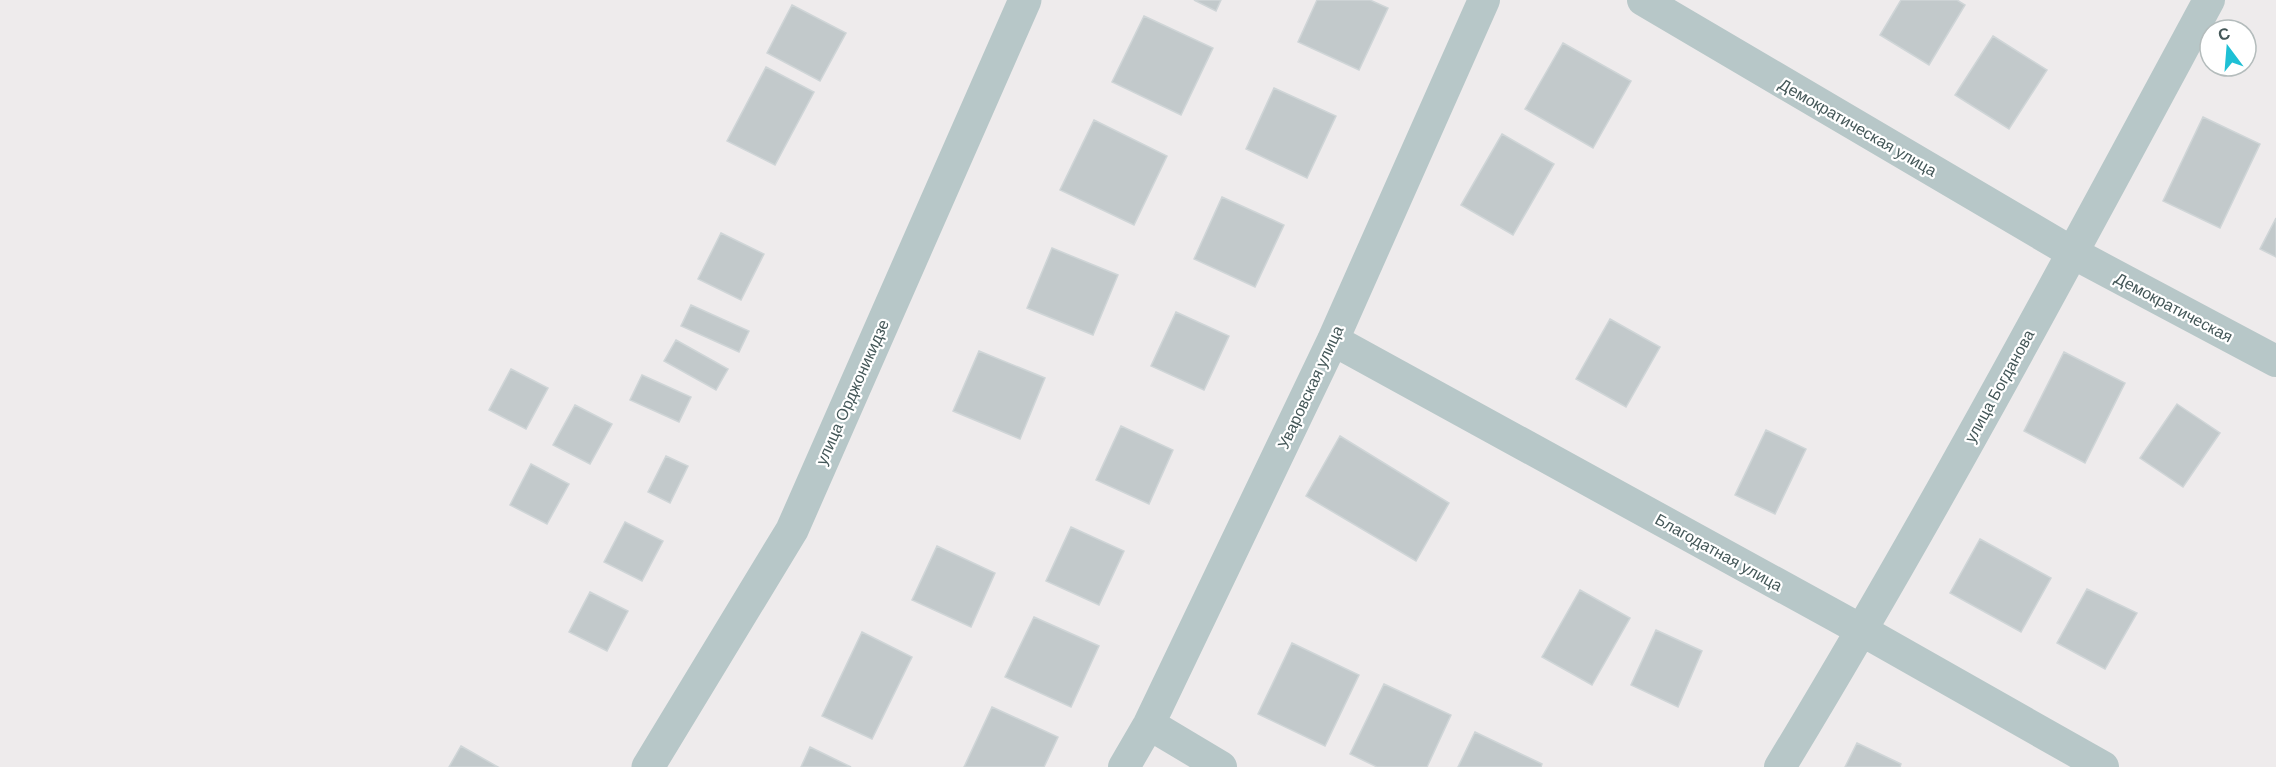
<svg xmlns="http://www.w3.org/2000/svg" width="2276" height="767" viewBox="0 0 2276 767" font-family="'DM Sans',sans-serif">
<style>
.building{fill:#c2c9cb;stroke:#cfd5d7;stroke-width:1.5}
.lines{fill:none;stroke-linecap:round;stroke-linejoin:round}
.minor{stroke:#b7c7c8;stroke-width:32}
.tertiary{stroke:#b7c7c8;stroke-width:33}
.labels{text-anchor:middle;stroke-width:4.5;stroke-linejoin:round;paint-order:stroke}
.street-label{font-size:16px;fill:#445758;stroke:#fff}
</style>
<rect width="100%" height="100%" fill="#eeebec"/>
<!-- building -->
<path class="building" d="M 1194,0 L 1221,0 L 1216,11 Z
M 1317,0 L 1370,0 L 1388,8 L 1359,70 L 1298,42 Z
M 1901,0 L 1957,0 L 1965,5 L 1929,65 L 1880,35 Z
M 792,5 L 846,33 L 820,81 L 767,53 Z
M 1144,16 L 1213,48 L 1181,115 L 1112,82 Z
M 1993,36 L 2047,70 L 2009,129 L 1955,95 Z
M 1563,43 L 1631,81 L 1593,148 L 1525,109 Z
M 766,67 L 814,92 L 775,165 L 727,141 Z
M 1274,88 L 1336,116 L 1307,178 L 1246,149 Z
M 2203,117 L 2260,144 L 2220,228 L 2163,201 Z
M 1094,120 L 1167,156 L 1134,225 L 1060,190 Z
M 1502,134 L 1554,164 L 1513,235 L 1461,205 Z
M 1222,197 L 1284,225 L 1255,287 L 1194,259 Z
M 2276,218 L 2276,257 L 2260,249 Z
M 721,233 L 764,254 L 741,300 L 698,279 Z
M 1052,248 L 1118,275 L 1093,335 L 1027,308 Z
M 691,305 L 749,331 L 739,352 L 681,326 Z
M 1176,312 L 1229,336 L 1204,390 L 1151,366 Z
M 1610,319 L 1660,347 L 1626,407 L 1576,379 Z
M 676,340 L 728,369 L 716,390 L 664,361 Z
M 979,351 L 1045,378 L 1020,439 L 953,411 Z
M 2064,352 L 2125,383 L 2085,463 L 2024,431 Z
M 511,369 L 548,388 L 526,429 L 489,410 Z
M 642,375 L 691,397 L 679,422 L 630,400 Z
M 2177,404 L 2220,433 L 2183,487 L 2140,458 Z
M 575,405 L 612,424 L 590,464 L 553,445 Z
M 1121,426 L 1173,450 L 1149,504 L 1096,480 Z
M 1766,430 L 1806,449 L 1775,514 L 1735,495 Z
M 1340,436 L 1449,503 L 1416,561 L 1306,496 Z
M 666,456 L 688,466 L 670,503 L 648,492 Z
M 531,464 L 569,484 L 547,524 L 510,505 Z
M 625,522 L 663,541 L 642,581 L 604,562 Z
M 1071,527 L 1124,551 L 1099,605 L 1046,581 Z
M 1980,539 L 2051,578 L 2021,632 L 1950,593 Z
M 937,546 L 995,573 L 971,627 L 912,600 Z
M 2087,589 L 2137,613 L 2105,669 L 2057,643 Z
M 1580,590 L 1630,618 L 1592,685 L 1542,657 Z
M 590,592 L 628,611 L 607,651 L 569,632 Z
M 1034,617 L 1099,646 L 1071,707 L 1005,677 Z
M 1656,630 L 1702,651 L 1678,707 L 1631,685 Z
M 862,632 L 912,657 L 872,739 L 822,716 Z
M 1292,643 L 1359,675 L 1325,746 L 1258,714 Z
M 1384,684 L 1451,715 L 1427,767 L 1377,767 L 1350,754 Z
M 992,707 L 1058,737 L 1044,767 L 964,767 Z
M 1475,732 L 1542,764 L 1541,767 L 1458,767 Z
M 1857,743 L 1901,764 L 1900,767 L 1845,767 Z
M 461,746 L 498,767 L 449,767 Z
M 810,747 L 851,767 L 801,767 Z"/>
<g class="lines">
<!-- minor -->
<path class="minor" d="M 1643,0 L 2073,253 L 2276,361
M 1333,340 L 1863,631 L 2103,767
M 1149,724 L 1221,767
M 1124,767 L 1149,724 L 1333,340 L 1484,0
M 1780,767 C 1932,517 2070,258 2209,0"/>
<!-- tertiary -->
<path class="tertiary" d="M 648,767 L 792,530 L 1025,0"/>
</g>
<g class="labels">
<!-- street labels -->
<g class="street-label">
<text transform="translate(1858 127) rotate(30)" y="6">Демократическая улица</text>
<text transform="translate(2174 307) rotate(28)" y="6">Демократическая</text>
<text transform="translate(1999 386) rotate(-61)" y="6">улица Богданова</text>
<text transform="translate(1310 387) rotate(-65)" y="6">Уваровская улица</text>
<text transform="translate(852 392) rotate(-66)" y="6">улица Орджоникидзе</text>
<text transform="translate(1719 552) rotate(29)" y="6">Благодатная улица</text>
</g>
</g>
<!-- north arrow -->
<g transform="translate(2228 48) rotate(344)"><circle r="28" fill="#ffffff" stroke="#b4bcbc" stroke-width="1.5"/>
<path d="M0-4.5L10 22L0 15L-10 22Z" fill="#1ec0d5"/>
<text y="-9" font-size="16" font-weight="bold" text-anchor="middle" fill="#445758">С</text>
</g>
</svg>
